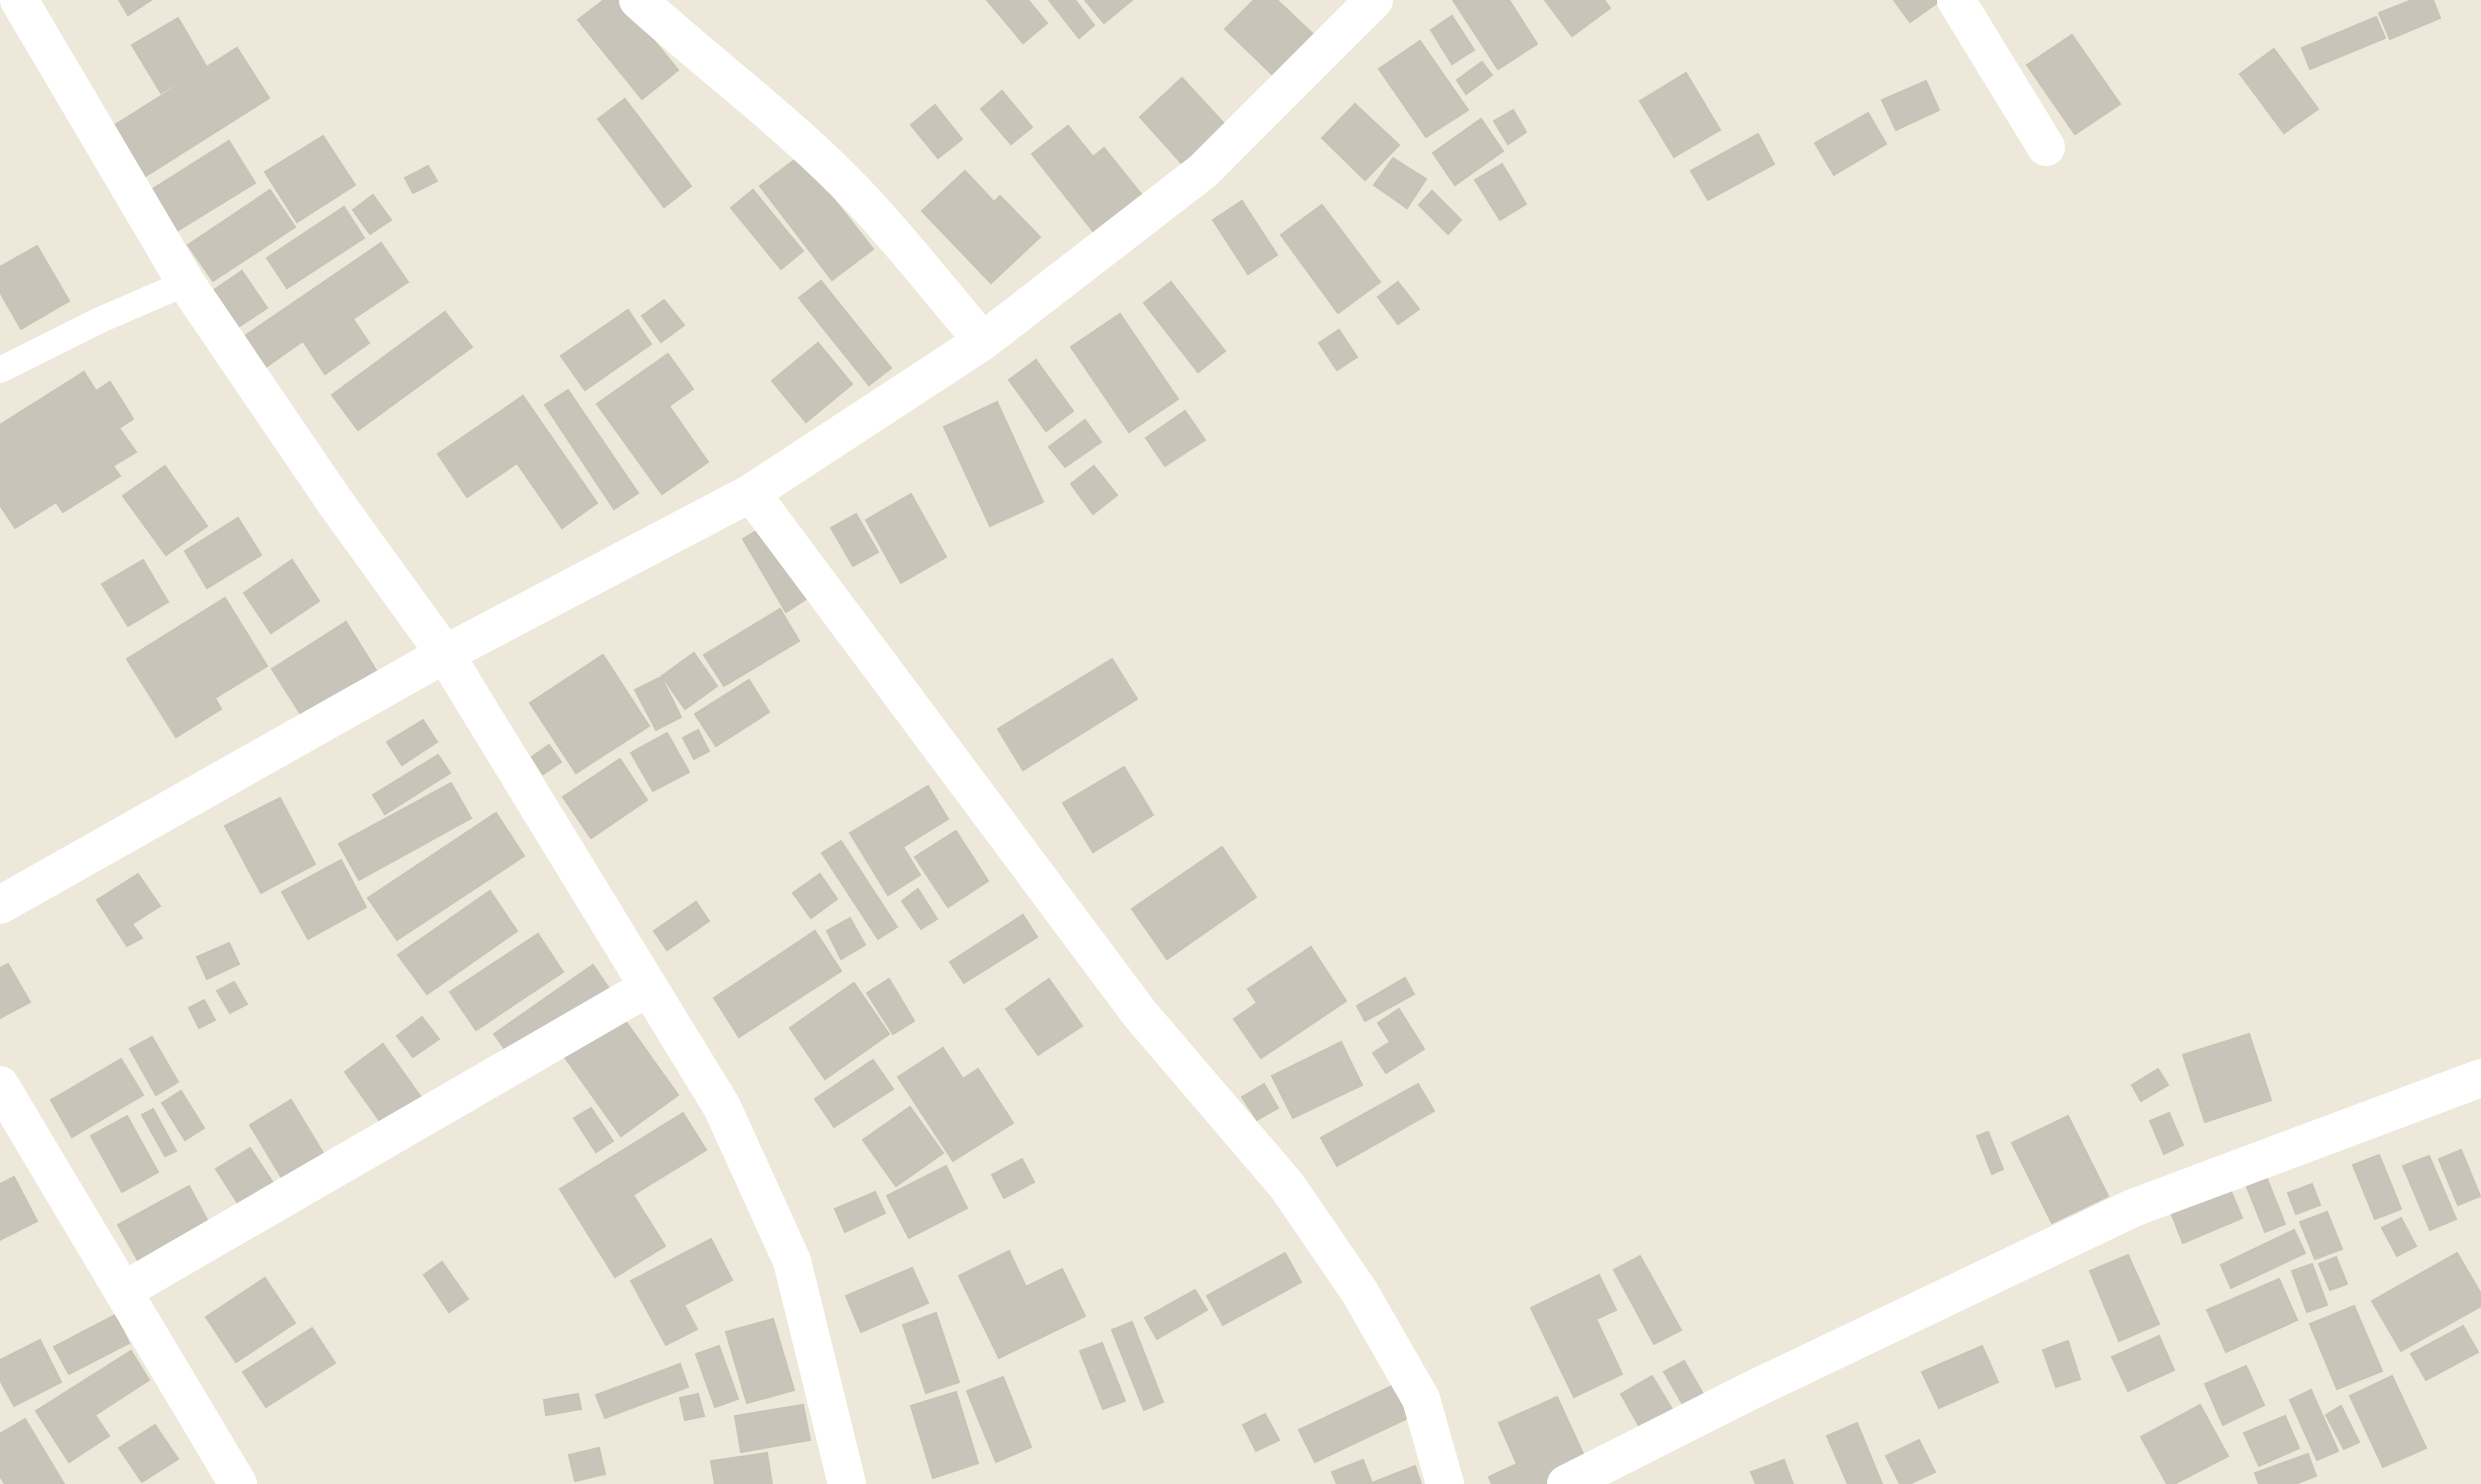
<svg xmlns="http://www.w3.org/2000/svg" width="2481" height="1484" viewBox="0 0 2481 1484" font-family="'Titillium Web',sans-serif">
<style>
.building{fill:#c8c4ba;stroke:#c8c4b4;stroke-width:2}
.lines{fill:none;stroke-linecap:round;stroke-linejoin:round}
.service{stroke:#fff;stroke-width:26}
.minor{stroke:#fff;stroke-width:38}
.tertiary{stroke:#fff;stroke-width:38}
</style>
<rect width="100%" height="100%" fill="#ede8da"/>
<!-- building -->
<path class="building" d="M 119,0 L 151,0 L 128,15 Z
M 604,0 L 621,0 L 678,70 L 642,99 L 578,20 Z
M 987,0 L 1028,0 L 1047,23 L 1023,43 Z
M 1049,0 L 1075,0 L 1094,25 L 1079,38 Z
M 1085,0 L 1132,0 L 1104,23 Z
M 1254,0 L 1277,0 L 1317,38 L 1277,79 L 1225,29 Z
M 1453,0 L 1509,0 L 1537,44 L 1498,69 Z
M 1545,0 L 1604,0 L 1610,8 L 1572,36 Z
M 1894,0 L 1941,0 L 1910,22 Z
M 2412,0 L 2433,0 L 2440,18 L 2390,39 L 2379,13 Z
M 1452,16 L 1474,50 L 1452,64 L 1431,30 Z
M 2376,17 L 2385,38 L 2310,69 L 2302,48 Z
M 178,18 L 206,66 L 161,93 L 132,45 Z
M 2072,35 L 2120,104 L 2075,134 L 2027,65 Z
M 1420,41 L 1468,110 L 1426,137 L 1379,69 Z
M 237,48 L 269,98 L 136,182 L 104,132 Z
M 2274,49 L 2318,109 L 2284,133 L 2240,74 Z
M 1482,62 L 1492,75 L 1466,94 L 1457,80 Z
M 1686,73 L 1720,130 L 1674,157 L 1640,101 Z
M 1182,78 L 1229,129 L 1186,168 L 1140,117 Z
M 1926,81 L 1939,110 L 1896,130 L 1882,100 Z
M 1002,91 L 1032,127 L 1011,144 L 981,109 Z
M 625,99 L 691,186 L 664,207 L 598,119 Z
M 1355,104 L 1399,145 L 1365,180 L 1322,138 Z
M 935,105 L 962,139 L 938,158 L 911,125 Z
M 1513,110 L 1526,132 L 1508,144 L 1494,121 Z
M 1868,113 L 1886,144 L 1834,175 L 1815,143 Z
M 1481,119 L 1503,151 L 1455,185 L 1433,153 Z
M 1068,126 L 1093,157 L 1104,148 L 1145,199 L 1097,236 L 1032,154 Z
M 1758,134 L 1774,164 L 1708,200 L 1691,171 Z
M 323,136 L 355,185 L 297,222 L 265,172 Z
M 229,141 L 255,183 L 177,231 L 151,190 Z
M 800,156 L 873,249 L 832,280 L 760,186 Z
M 1393,158 L 1426,179 L 1407,208 L 1374,185 Z
M 1502,164 L 1526,204 L 1500,220 L 1475,180 Z
M 428,166 L 437,181 L 413,193 L 405,178 Z
M 965,171 L 994,202 L 1000,196 L 1040,237 L 991,283 L 922,211 Z
M 270,190 L 295,227 L 213,281 L 188,245 Z
M 753,190 L 803,251 L 781,269 L 731,208 Z
M 1432,191 L 1461,220 L 1448,234 L 1419,205 Z
M 373,195 L 391,220 L 370,234 L 353,210 Z
M 1242,201 L 1277,255 L 1248,274 L 1213,220 Z
M 1322,205 L 1380,282 L 1338,313 L 1281,235 Z
M 344,207 L 364,238 L 287,288 L 267,258 Z
M 381,243 L 408,282 L 353,319 L 369,343 L 325,374 L 303,341 L 257,373 L 236,342 Z
M 37,246 L 69,301 L 21,329 L 0,292 L 0,267 Z
M 242,271 L 267,308 L 238,327 L 214,290 Z
M 821,281 L 891,368 L 869,385 L 799,298 Z
M 1171,282 L 1225,351 L 1198,372 L 1144,303 Z
M 1398,282 L 1419,309 L 1398,324 L 1378,297 Z
M 664,300 L 684,325 L 661,342 L 642,316 Z
M 628,310 L 651,344 L 585,390 L 561,356 Z
M 445,312 L 472,347 L 358,430 L 332,395 Z
M 1120,314 L 1178,399 L 1129,432 L 1071,347 Z
M 1339,330 L 1357,357 L 1337,370 L 1319,343 Z
M 818,343 L 852,384 L 806,422 L 772,381 Z
M 668,354 L 693,389 L 669,406 L 708,462 L 662,494 L 597,404 Z
M 1036,360 L 1073,411 L 1046,431 L 1009,380 Z
M 84,372 L 96,391 L 110,382 L 133,419 L 119,428 L 136,452 L 113,466 L 120,476 L 63,512 L 56,502 L 15,528 L 0,505 L 0,425 Z
M 568,390 L 638,493 L 614,509 L 545,405 Z
M 523,396 L 597,503 L 562,528 L 517,463 L 467,497 L 438,454 Z
M 997,402 L 1043,502 L 990,526 L 944,427 Z
M 1185,411 L 1205,440 L 1165,466 L 1146,438 Z
M 1085,420 L 1101,442 L 1065,467 L 1049,447 Z
M 165,466 L 207,526 L 166,555 L 123,496 Z
M 1094,466 L 1117,495 L 1093,514 L 1071,484 Z
M 911,494 L 946,557 L 901,583 L 866,520 Z
M 856,514 L 878,552 L 853,566 L 831,528 Z
M 238,518 L 261,555 L 207,588 L 185,551 Z
M 763,527 L 806,599 L 786,612 L 743,539 Z
M 143,560 L 168,602 L 128,626 L 102,584 Z
M 292,560 L 319,601 L 271,633 L 244,593 Z
M 225,598 L 267,666 L 215,698 L 221,709 L 176,737 L 127,659 Z
M 780,609 L 799,641 L 724,686 L 704,655 Z
M 346,622 L 379,675 L 305,721 L 272,669 Z
M 694,653 L 717,686 L 685,709 L 662,676 Z
M 603,655 L 649,726 L 576,773 L 530,703 Z
M 1112,659 L 1137,699 L 1023,770 L 998,729 Z
M 661,677 L 681,717 L 656,730 L 635,690 Z
M 749,680 L 769,712 L 716,746 L 695,714 Z
M 423,720 L 437,742 L 402,765 L 387,742 Z
M 698,730 L 709,751 L 694,759 L 683,738 Z
M 667,733 L 689,772 L 653,791 L 631,753 Z
M 549,745 L 561,762 L 543,774 L 532,757 Z
M 438,755 L 450,773 L 385,814 L 373,795 Z
M 620,759 L 647,800 L 591,838 L 563,797 Z
M 1124,767 L 1153,815 L 1093,852 L 1063,803 Z
M 451,783 L 471,818 L 359,880 L 339,844 Z
M 928,786 L 948,819 L 903,847 L 920,875 L 888,895 L 850,833 Z
M 280,798 L 315,864 L 261,893 L 225,826 Z
M 496,813 L 524,856 L 397,940 L 368,898 Z
M 956,831 L 988,881 L 948,907 L 915,857 Z
M 841,841 L 897,927 L 878,939 L 822,853 Z
M 1222,847 L 1256,897 L 1167,959 L 1132,909 Z
M 341,860 L 366,907 L 308,939 L 282,892 Z
M 138,874 L 160,906 L 132,924 L 142,938 L 127,946 L 97,900 Z
M 820,874 L 837,899 L 811,918 L 793,893 Z
M 918,889 L 937,919 L 921,929 L 902,901 Z
M 490,891 L 517,931 L 427,994 L 398,955 Z
M 696,902 L 709,921 L 667,950 L 654,931 Z
M 1023,915 L 1037,937 L 964,983 L 950,962 Z
M 850,918 L 865,945 L 841,959 L 827,931 Z
M 815,931 L 841,971 L 739,1037 L 714,998 Z
M 538,934 L 563,972 L 476,1030 L 450,992 Z
M 229,943 L 239,964 L 207,979 L 197,957 Z
M 1311,947 L 1346,1001 L 1261,1058 L 1234,1019 L 1257,1003 L 1248,989 Z
M 8,964 L 30,1002 L 0,1018 L 0,968 Z
M 593,965 L 612,993 L 514,1062 L 494,1034 Z
M 1405,978 L 1414,994 L 1365,1021 L 1357,1006 Z
M 889,979 L 914,1021 L 893,1034 L 867,993 Z
M 1049,979 L 1082,1026 L 1038,1055 L 1006,1009 Z
M 234,982 L 247,1004 L 230,1013 L 217,991 Z
M 854,983 L 889,1034 L 825,1079 L 790,1028 Z
M 204,1000 L 215,1020 L 199,1028 L 189,1008 Z
M 1399,1009 L 1424,1049 L 1386,1073 L 1373,1053 L 1390,1042 L 1378,1023 Z
M 621,1015 L 678,1095 L 621,1136 L 564,1056 Z
M 422,1017 L 439,1039 L 413,1057 L 397,1036 Z
M 2249,1034 L 2271,1100 L 2205,1122 L 2183,1055 Z
M 152,1037 L 178,1082 L 156,1095 L 130,1049 Z
M 1341,1042 L 1362,1085 L 1293,1118 L 1272,1076 Z
M 383,1044 L 425,1103 L 387,1131 L 345,1072 Z
M 943,1048 L 963,1079 L 978,1069 L 1013,1123 L 953,1161 L 898,1077 Z
M 121,1059 L 143,1095 L 72,1137 L 51,1100 Z
M 873,1060 L 893,1089 L 834,1127 L 815,1099 Z
M 2158,1069 L 2168,1085 L 2141,1101 L 2132,1085 Z
M 1264,1084 L 1278,1108 L 1257,1120 L 1242,1097 Z
M 1418,1084 L 1434,1111 L 1337,1166 L 1321,1138 Z
M 181,1091 L 204,1128 L 185,1140 L 162,1103 Z
M 291,1100 L 329,1163 L 288,1188 L 250,1125 Z
M 910,1107 L 943,1153 L 896,1186 L 863,1140 Z
M 591,1108 L 613,1141 L 596,1152 L 574,1118 Z
M 153,1109 L 176,1151 L 165,1156 L 142,1115 Z
M 683,1113 L 706,1150 L 633,1195 L 665,1246 L 615,1277 L 560,1189 Z
M 2169,1113 L 2183,1145 L 2164,1154 L 2150,1121 Z
M 127,1116 L 158,1172 L 122,1192 L 91,1136 Z
M 2068,1116 L 2108,1196 L 2052,1223 L 2012,1143 Z
M 1988,1132 L 2003,1169 L 1992,1174 L 1977,1136 Z
M 250,1148 L 279,1192 L 244,1213 L 216,1169 Z
M 2461,1150 L 2480,1196 L 2458,1205 L 2439,1159 Z
M 2379,1155 L 2401,1209 L 2375,1219 L 2353,1165 Z
M 2429,1156 L 2456,1219 L 2430,1230 L 2403,1166 Z
M 1022,1159 L 1034,1182 L 1004,1198 L 992,1175 Z
M 946,1166 L 967,1208 L 909,1238 L 887,1196 Z
M 2265,1174 L 2285,1224 L 2265,1232 L 2245,1182 Z
M 14,1177 L 37,1221 L 0,1240 L 0,1184 Z
M 2312,1184 L 2320,1205 L 2296,1214 L 2288,1193 Z
M 189,1186 L 212,1229 L 142,1268 L 118,1225 Z
M 2229,1187 L 2242,1218 L 2183,1243 L 2170,1210 Z
M 875,1192 L 885,1213 L 845,1232 L 835,1209 Z
M 2327,1212 L 2342,1249 L 2315,1259 L 2300,1222 Z
M 2401,1218 L 2416,1246 L 2397,1256 L 2382,1228 Z
M 2294,1230 L 2305,1253 L 2231,1288 L 2221,1265 Z
M 711,1239 L 732,1280 L 684,1305 L 697,1329 L 666,1345 L 631,1281 Z
M 1009,1251 L 1026,1287 L 1062,1269 L 1085,1316 L 999,1358 L 959,1276 Z
M 1285,1253 L 1301,1282 L 1223,1325 L 1207,1296 Z
M 2457,1253 L 2481,1294 L 2481,1306 L 2401,1351 L 2372,1301 Z
M 2128,1255 L 2159,1324 L 2119,1341 L 2090,1271 Z
M 1640,1256 L 1681,1330 L 1654,1344 L 1614,1270 Z
M 2336,1257 L 2347,1284 L 2330,1290 L 2319,1264 Z
M 442,1262 L 468,1299 L 449,1312 L 424,1275 Z
M 2312,1264 L 2327,1305 L 2307,1312 L 2292,1271 Z
M 912,1268 L 928,1303 L 861,1332 L 846,1296 Z
M 1599,1275 L 1616,1310 L 1596,1319 L 1622,1374 L 1574,1397 L 1531,1308 Z
M 265,1278 L 295,1323 L 236,1362 L 206,1317 Z
M 2279,1279 L 2297,1320 L 2226,1352 L 2207,1310 Z
M 1195,1290 L 1207,1310 L 1157,1339 L 1145,1318 Z
M 2354,1306 L 2382,1371 L 2337,1389 L 2310,1324 Z
M 936,1313 L 959,1382 L 926,1393 L 903,1325 Z
M 115,1315 L 129,1343 L 69,1374 L 54,1347 Z
M 773,1319 L 794,1390 L 747,1403 L 726,1332 Z
M 1132,1322 L 1163,1402 L 1144,1410 L 1112,1330 Z
M 2463,1326 L 2478,1352 L 2426,1380 L 2411,1354 Z
M 312,1328 L 335,1363 L 266,1407 L 243,1372 Z
M 2159,1336 L 2174,1370 L 2128,1391 L 2112,1357 Z
M 40,1340 L 61,1382 L 14,1406 L 0,1380 L 0,1360 Z
M 2068,1341 L 2080,1379 L 2056,1387 L 2043,1350 Z
M 1102,1343 L 1125,1401 L 1103,1409 L 1080,1351 Z
M 719,1346 L 738,1399 L 715,1407 L 696,1354 Z
M 1982,1346 L 1998,1382 L 1939,1408 L 1922,1372 Z
M 131,1351 L 149,1380 L 95,1415 L 109,1436 L 69,1462 L 36,1411 Z
M 1684,1361 L 1709,1404 L 1689,1415 L 1664,1372 Z
M 680,1364 L 688,1387 L 605,1418 L 596,1395 Z
M 2246,1366 L 2264,1405 L 2223,1425 L 2205,1384 Z
M 1652,1376 L 1678,1419 L 1646,1438 L 1621,1394 Z
M 2392,1376 L 2426,1448 L 2383,1467 L 2350,1396 Z
M 1003,1377 L 1031,1447 L 996,1462 L 967,1391 Z
M 1394,1385 L 1410,1417 L 1315,1462 L 1299,1430 Z
M 2311,1390 L 2338,1451 L 2317,1460 L 2290,1400 Z
M 956,1392 L 978,1463 L 933,1478 L 911,1406 Z
M 578,1394 L 581,1409 L 546,1415 L 544,1400 Z
M 698,1394 L 704,1416 L 685,1420 L 680,1398 Z
M 1557,1397 L 1591,1471 L 1561,1484 L 1492,1484 L 1489,1477 L 1517,1464 L 1499,1423 Z
M 803,1405 L 810,1440 L 741,1452 L 735,1416 Z
M 2200,1405 L 2228,1456 L 2174,1484 L 2167,1484 L 2141,1437 Z
M 2341,1406 L 2359,1442 L 2344,1449 L 2326,1415 Z
M 1265,1414 L 1279,1440 L 1256,1451 L 1243,1425 Z
M 2285,1416 L 2299,1448 L 2259,1466 L 2244,1433 Z
M 25,1419 L 64,1484 L 5,1484 L 0,1476 L 0,1434 Z
M 1857,1423 L 1882,1484 L 1848,1484 L 1827,1436 Z
M 155,1425 L 178,1459 L 142,1482 L 119,1448 Z
M 1919,1440 L 1935,1472 L 1909,1484 L 1900,1484 L 1886,1456 Z
M 599,1448 L 605,1474 L 575,1481 L 569,1455 Z
M 767,1453 L 772,1484 L 715,1484 L 711,1461 Z
M 2308,1454 L 2316,1476 L 2295,1484 L 2259,1484 L 2255,1473 Z
M 1363,1460 L 1372,1483 L 1415,1466 L 1421,1484 L 1337,1484 L 1332,1472 Z
M 1784,1460 L 1793,1484 L 1756,1484 L 1751,1472 Z"/>
<g class="lines">
<!-- service -->
<path class="service" d="M 0,370 L 100,320 L 186,283"/>
<!-- minor -->
<path class="minor" d="M 638,0 C 705,61 778,115 843,180 C 893,230 937,288 983,341
M 1956,0 L 2046,147
M 751,493 L 1140,1014 L 1287,1186 L 1359,1291 L 1421,1399 L 1445,1484
M 0,905 L 445,654 L 751,493 L 983,341 L 1203,171 L 1374,0
M 0,1085 L 238,1484
M 123,1291 L 647,988
M 1566,1484 L 1752,1390 L 2133,1208 L 2481,1078"/>
<!-- tertiary -->
<path class="tertiary" d="M 19,0 L 186,283 L 335,502 L 445,654 L 722,1107 L 792,1261 L 847,1484"/>
</g>
</svg>
